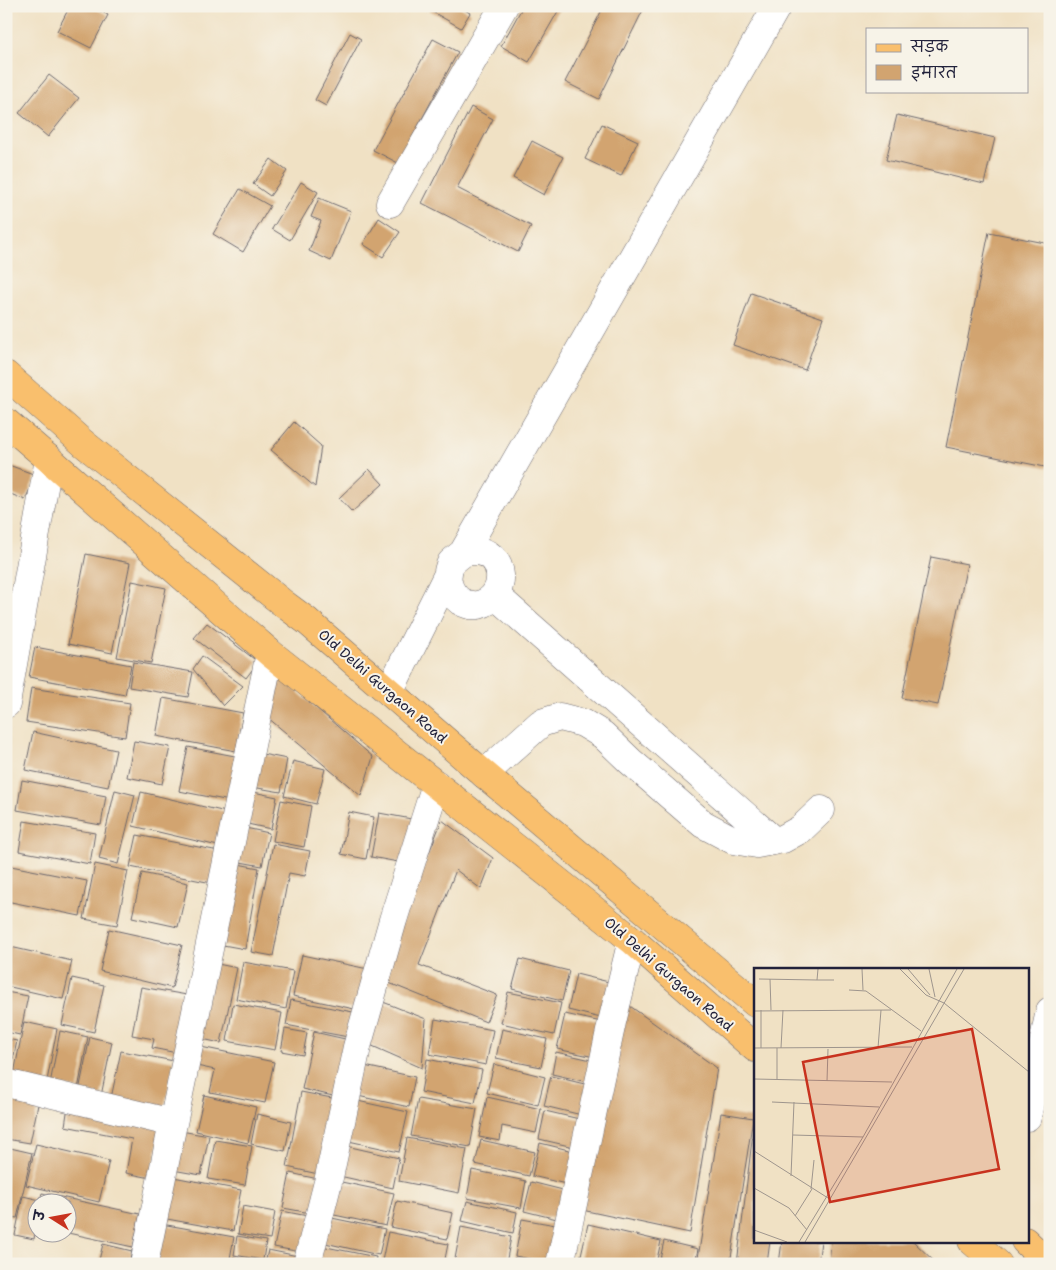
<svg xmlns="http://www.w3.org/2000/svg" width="1056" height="1270" viewBox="0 0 1056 1270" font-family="'Shantell Sans','Playpen Sans Deva',sans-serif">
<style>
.building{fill:#d2a470}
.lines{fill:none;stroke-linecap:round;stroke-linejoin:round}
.minor-casing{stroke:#6a656b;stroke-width:29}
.major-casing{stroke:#6a656b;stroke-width:29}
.minor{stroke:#fff;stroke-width:28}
.major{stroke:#f9bf6d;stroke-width:28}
.labels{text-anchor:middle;stroke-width:4;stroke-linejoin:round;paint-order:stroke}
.street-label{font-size:14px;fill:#22223b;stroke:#f7f3e8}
.inset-road{fill:none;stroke:#9e958d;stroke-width:1}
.view{fill:#c8321e;fill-opacity:0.15;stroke:#c8321e;stroke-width:2.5}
.inset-edge{fill:none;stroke:#22223b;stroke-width:2.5}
</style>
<rect width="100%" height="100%" fill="#f7f3e8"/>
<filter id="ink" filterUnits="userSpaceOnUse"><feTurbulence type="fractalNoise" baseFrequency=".02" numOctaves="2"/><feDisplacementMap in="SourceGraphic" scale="10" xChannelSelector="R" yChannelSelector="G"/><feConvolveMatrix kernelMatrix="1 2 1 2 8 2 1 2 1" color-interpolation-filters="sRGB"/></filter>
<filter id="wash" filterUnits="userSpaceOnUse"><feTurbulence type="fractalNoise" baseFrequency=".0096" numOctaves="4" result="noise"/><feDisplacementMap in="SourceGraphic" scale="20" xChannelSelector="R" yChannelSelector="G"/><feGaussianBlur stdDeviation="1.12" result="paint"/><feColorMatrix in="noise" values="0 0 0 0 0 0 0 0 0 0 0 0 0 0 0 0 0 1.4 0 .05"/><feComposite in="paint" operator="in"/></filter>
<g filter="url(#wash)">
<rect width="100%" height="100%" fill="#f0e1c4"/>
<g id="blocks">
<!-- building -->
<path class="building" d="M 70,6 L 90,6 L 108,15 L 91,48 L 57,31 Z
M 422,6 L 458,6 L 470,13 L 461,28 Z
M 523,6 L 561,6 L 529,62 L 501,46 Z
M 604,6 L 645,6 L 599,99 L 565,82 Z
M 350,33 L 361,39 L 326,106 L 315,100 Z
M 433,39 L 458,52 L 398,163 L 373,150 Z
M 49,75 L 79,98 L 48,137 L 19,113 Z
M 471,107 L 493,119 L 457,188 L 531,226 L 518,252 L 422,203 Z
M 897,115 L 995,138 L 984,184 L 886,160 Z
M 602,124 L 638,141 L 621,176 L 585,159 Z
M 532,141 L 563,157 L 544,195 L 513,178 Z
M 271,159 L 287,171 L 270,196 L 253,184 Z
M 301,182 L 318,192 L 290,240 L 272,229 Z
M 240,189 L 270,206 L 243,252 L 213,234 Z
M 319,198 L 351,211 L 331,261 L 309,251 L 321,221 L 311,217 Z
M 379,218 L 400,232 L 383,257 L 363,244 Z
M 989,232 L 1050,244 L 1050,468 L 946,447 Z
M 751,293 L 823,318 L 805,370 L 733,345 Z
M 294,422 L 321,446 L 315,487 L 271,450 Z
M 6,464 L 36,475 L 25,500 L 6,492 Z
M 369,469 L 383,484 L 352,512 L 339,498 Z
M 86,554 L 130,563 L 112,653 L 68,644 Z
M 931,557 L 967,564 L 938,705 L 902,698 Z
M 132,581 L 166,588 L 151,663 L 117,657 Z
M 207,623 L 258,662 L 246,678 L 194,638 Z
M 35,647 L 131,665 L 125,695 L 29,677 Z
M 202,656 L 243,686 L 223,706 L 193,669 Z
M 133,662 L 193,672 L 188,697 L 129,687 Z
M 271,669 L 373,757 L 361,796 L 261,712 Z
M 31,688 L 130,703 L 125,737 L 26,722 Z
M 163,698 L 243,713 L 236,751 L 156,736 Z
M 33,732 L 116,750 L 108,787 L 25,770 Z
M 134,741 L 170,747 L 162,784 L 127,777 Z
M 188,747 L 240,757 L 230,801 L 179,791 Z
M 252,752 L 287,759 L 281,792 L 246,786 Z
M 293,761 L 325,769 L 316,804 L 284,796 Z
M 22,780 L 106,796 L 101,825 L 17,810 Z
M 115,790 L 135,795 L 118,864 L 99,859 Z
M 244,790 L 277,797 L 271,829 L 238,822 Z
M 141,792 L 226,812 L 218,846 L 133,826 Z
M 281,800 L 311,806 L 304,847 L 273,841 Z
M 349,812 L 374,817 L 366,859 L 341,854 Z
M 379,813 L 417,820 L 409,864 L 371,857 Z
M 442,820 L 493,858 L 481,889 L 456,870 L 419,965 L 497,995 L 486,1022 L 379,979 Z
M 24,821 L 95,833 L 90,864 L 19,851 Z
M 236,826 L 269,833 L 262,866 L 229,860 Z
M 137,835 L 219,851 L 212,883 L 130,867 Z
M 273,844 L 310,851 L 305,876 L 289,873 L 273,956 L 251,952 Z
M 227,862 L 259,868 L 245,949 L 212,943 Z
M 95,864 L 128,871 L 117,925 L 84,919 Z
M 11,866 L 87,881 L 80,916 L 6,901 L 6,892 Z
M 142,873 L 188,883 L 178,927 L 132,917 Z
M 109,929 L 182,945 L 172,988 L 100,971 Z
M 6,946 L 72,961 L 63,999 L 6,986 Z
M 302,955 L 368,969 L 359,1010 L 293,996 Z
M 520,959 L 569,971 L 562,1001 L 512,989 Z
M 243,962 L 293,971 L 286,1009 L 236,999 Z
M 213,963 L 237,968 L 221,1043 L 197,1038 Z
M 576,974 L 617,984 L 609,1020 L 568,1010 Z
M 72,978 L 104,985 L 94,1032 L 62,1025 Z
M 141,987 L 187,995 L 177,1053 L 152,1048 L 154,1039 L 132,1035 Z
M 6,992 L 28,996 L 20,1035 L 6,1032 Z
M 508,992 L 561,1003 L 554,1035 L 501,1023 Z
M 373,998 L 426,1019 L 422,1068 L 361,1041 Z
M 291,1000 L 358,1013 L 353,1038 L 286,1025 Z
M 233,1004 L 282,1013 L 275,1050 L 227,1041 Z
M 627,1004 L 717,1068 L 690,1233 L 582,1210 Z
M 565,1014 L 606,1023 L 599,1058 L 557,1049 Z
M 435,1019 L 493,1030 L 486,1065 L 429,1054 Z
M 24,1022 L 57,1029 L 46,1086 L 13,1079 Z
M 285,1029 L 307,1033 L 303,1055 L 281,1051 Z
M 502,1029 L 547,1039 L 541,1067 L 496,1058 Z
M 60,1031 L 88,1037 L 78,1089 L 50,1084 Z
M 314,1032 L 354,1041 L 342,1098 L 302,1089 Z
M 90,1037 L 112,1042 L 101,1096 L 79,1091 Z
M 6,1039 L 17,1041 L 9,1079 L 6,1078 Z
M 196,1046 L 274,1062 L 265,1103 L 210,1092 L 215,1070 L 192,1065 Z
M 121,1051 L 174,1061 L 163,1114 L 110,1103 Z
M 556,1052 L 600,1062 L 596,1084 L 552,1074 Z
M 427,1059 L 482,1070 L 475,1103 L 421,1092 Z
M 494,1064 L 545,1077 L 538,1105 L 487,1093 Z
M 360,1065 L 415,1077 L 409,1107 L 353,1095 Z
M 551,1076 L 593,1086 L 586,1116 L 544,1106 Z
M 11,1089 L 40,1095 L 30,1143 L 6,1139 L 6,1113 Z
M 301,1092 L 342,1100 L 327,1176 L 287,1167 Z
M 204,1095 L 256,1107 L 248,1143 L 196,1131 Z
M 487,1097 L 541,1109 L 536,1133 L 502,1126 L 500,1141 L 479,1137 Z
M 418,1099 L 477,1109 L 470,1147 L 411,1136 Z
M 353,1100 L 408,1112 L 399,1152 L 344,1140 Z
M 68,1106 L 161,1128 L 151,1178 L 126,1173 L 132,1139 L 65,1126 Z
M 545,1111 L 588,1121 L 582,1149 L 539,1139 Z
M 721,1113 L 753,1118 L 730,1264 L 697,1264 Z
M 257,1114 L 291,1122 L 285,1151 L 251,1144 Z
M 175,1130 L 209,1136 L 201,1175 L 167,1169 Z
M 753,1132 L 755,1133 L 755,1241 L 770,1241 L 767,1264 L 737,1264 Z
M 407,1138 L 467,1149 L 459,1193 L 399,1181 Z
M 215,1140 L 252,1146 L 245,1185 L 208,1179 Z
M 481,1140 L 535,1152 L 529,1176 L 475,1164 Z
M 540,1143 L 577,1152 L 570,1185 L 532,1176 Z
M 36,1144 L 109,1161 L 99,1202 L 26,1185 Z
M 342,1145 L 399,1158 L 393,1188 L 335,1175 Z
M 6,1147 L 32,1153 L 17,1218 L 6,1216 Z
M 472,1170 L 526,1181 L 521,1208 L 467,1198 Z
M 290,1173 L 323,1180 L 316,1214 L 283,1208 Z
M 163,1175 L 241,1190 L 233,1231 L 156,1217 Z
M 332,1180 L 394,1193 L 386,1226 L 325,1213 Z
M 531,1182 L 571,1192 L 565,1221 L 524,1211 Z
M 42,1193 L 140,1214 L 133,1247 L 68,1233 L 68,1202 L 38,1202 L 38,1227 L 36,1227 L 34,1239 L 15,1235 L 23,1196 L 40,1200 Z
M 397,1201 L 453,1213 L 447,1239 L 391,1227 Z
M 467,1201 L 517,1212 L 513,1233 L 462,1221 Z
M 243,1206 L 275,1212 L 270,1239 L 238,1234 Z
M 282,1211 L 313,1217 L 306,1253 L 274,1247 Z
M 322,1216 L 385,1229 L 379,1255 L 316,1241 Z
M 522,1219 L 561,1226 L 554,1264 L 515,1256 Z
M 156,1223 L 234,1237 L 229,1264 L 149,1264 Z
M 588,1224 L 661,1241 L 656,1264 L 579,1264 Z
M 461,1227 L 511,1237 L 506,1264 L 454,1264 Z
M 388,1232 L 448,1244 L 444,1264 L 397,1264 L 382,1261 Z
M 237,1236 L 266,1241 L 263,1260 L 234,1255 Z
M 664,1241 L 698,1249 L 695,1264 L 659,1264 Z
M 782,1241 L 821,1241 L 818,1264 L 779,1264 Z
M 831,1241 L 913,1241 L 937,1264 L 829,1264 Z
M 103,1244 L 132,1251 L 129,1264 L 98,1264 Z
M 316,1245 L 376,1257 L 375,1264 L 312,1264 Z
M 268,1250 L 303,1257 L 302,1264 L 265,1264 Z
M 233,1257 L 261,1263 L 261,1264 L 232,1264 Z
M 514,1258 L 538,1263 L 538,1264 L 513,1264 Z"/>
</g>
</g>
<g filter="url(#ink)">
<use href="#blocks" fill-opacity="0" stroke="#6a656b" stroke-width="1"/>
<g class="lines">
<defs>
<path id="minor" d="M 390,203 L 504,6
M 463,553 C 466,552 471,551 474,551 C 506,550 510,598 478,605 C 472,606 465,604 460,601 C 448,592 444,577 451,563 C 454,560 459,556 463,553 L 777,6
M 495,595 L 774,841
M 389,692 L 447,576
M 6,704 L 49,459
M 484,774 L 541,723 L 560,717 L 583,723 L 603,735 L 630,761 L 703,824 L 733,840 L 757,844 L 783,839 L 801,829 L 821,810
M 6,1083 L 173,1123
M 1027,1117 L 1050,1011
M 144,1264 L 270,653
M 307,1264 L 328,1182 L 357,1047 L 393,920 L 436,784
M 560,1264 L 612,1022 L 632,940"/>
<path id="major" d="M 6,375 L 83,443 L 284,604 L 307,621 L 484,774 L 755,1003
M 6,422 L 49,459 L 270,653 L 632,940 L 755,1048
M 972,1241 L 998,1264
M 1025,1241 L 1049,1264"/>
</defs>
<!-- minor casing -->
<use href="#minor" class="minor-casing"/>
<!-- major casing -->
<use href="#major" class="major-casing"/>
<!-- minor -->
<use href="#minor" class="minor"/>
<!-- major -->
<use href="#major" class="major"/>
</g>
</g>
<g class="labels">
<!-- street labels -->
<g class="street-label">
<text transform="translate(383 686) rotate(41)" y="5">Old Delhi Gurgaon Road</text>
<text transform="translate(669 974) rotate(41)" y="5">Old Delhi Gurgaon Road</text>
</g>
</g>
<!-- overview -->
<g transform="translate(754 968)">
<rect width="275" height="275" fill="#f0e1c4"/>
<path class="inset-road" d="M 108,1 L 109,22M 146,1 L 172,27 L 190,35 L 275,104M 154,1 L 176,27M 175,1 L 181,29M 5,11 L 63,12 L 64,1M 16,11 L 17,42M 63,12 L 80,12M 95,22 L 112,23 L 167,63M 7,42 L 7,80M 0,43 L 137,42M 0,80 L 158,79M 27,80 L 29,42M 124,80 L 127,42M 0,111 L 138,114M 23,111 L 23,80M 73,113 L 74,81M 18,134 L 125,139M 39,167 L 109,169M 0,183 L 74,230M 37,208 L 40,134M 0,220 L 35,240 L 53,262M 57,221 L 60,192M 41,248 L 58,221M 0,262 L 33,274M 45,274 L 109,169 L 203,1M 51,274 L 210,1"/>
<path class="view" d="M 218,61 L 245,201 L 76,234 L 49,94 Z"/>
<rect width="275" height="275" class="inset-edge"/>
</g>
<!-- margin -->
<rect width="1056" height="1270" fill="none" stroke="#f7f3e8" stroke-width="25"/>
<!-- legend -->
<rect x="866" y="28" width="162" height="65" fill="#f7f3e8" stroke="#a29fa3"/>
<rect x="876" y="44" width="25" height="8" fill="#f9bf6d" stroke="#a29fa3"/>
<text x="911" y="52" font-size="15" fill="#22223b">सड़क</text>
<rect x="876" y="65" width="25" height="15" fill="#d2a470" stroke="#a29fa3"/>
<text x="911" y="78" font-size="15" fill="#22223b">इमारत</text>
<!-- north arrow -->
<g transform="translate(52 1218) rotate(281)"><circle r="24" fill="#f7f3e8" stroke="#a29fa3"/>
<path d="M0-4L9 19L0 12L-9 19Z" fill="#c8321e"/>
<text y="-8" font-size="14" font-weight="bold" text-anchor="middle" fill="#22223b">उ</text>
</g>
</svg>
